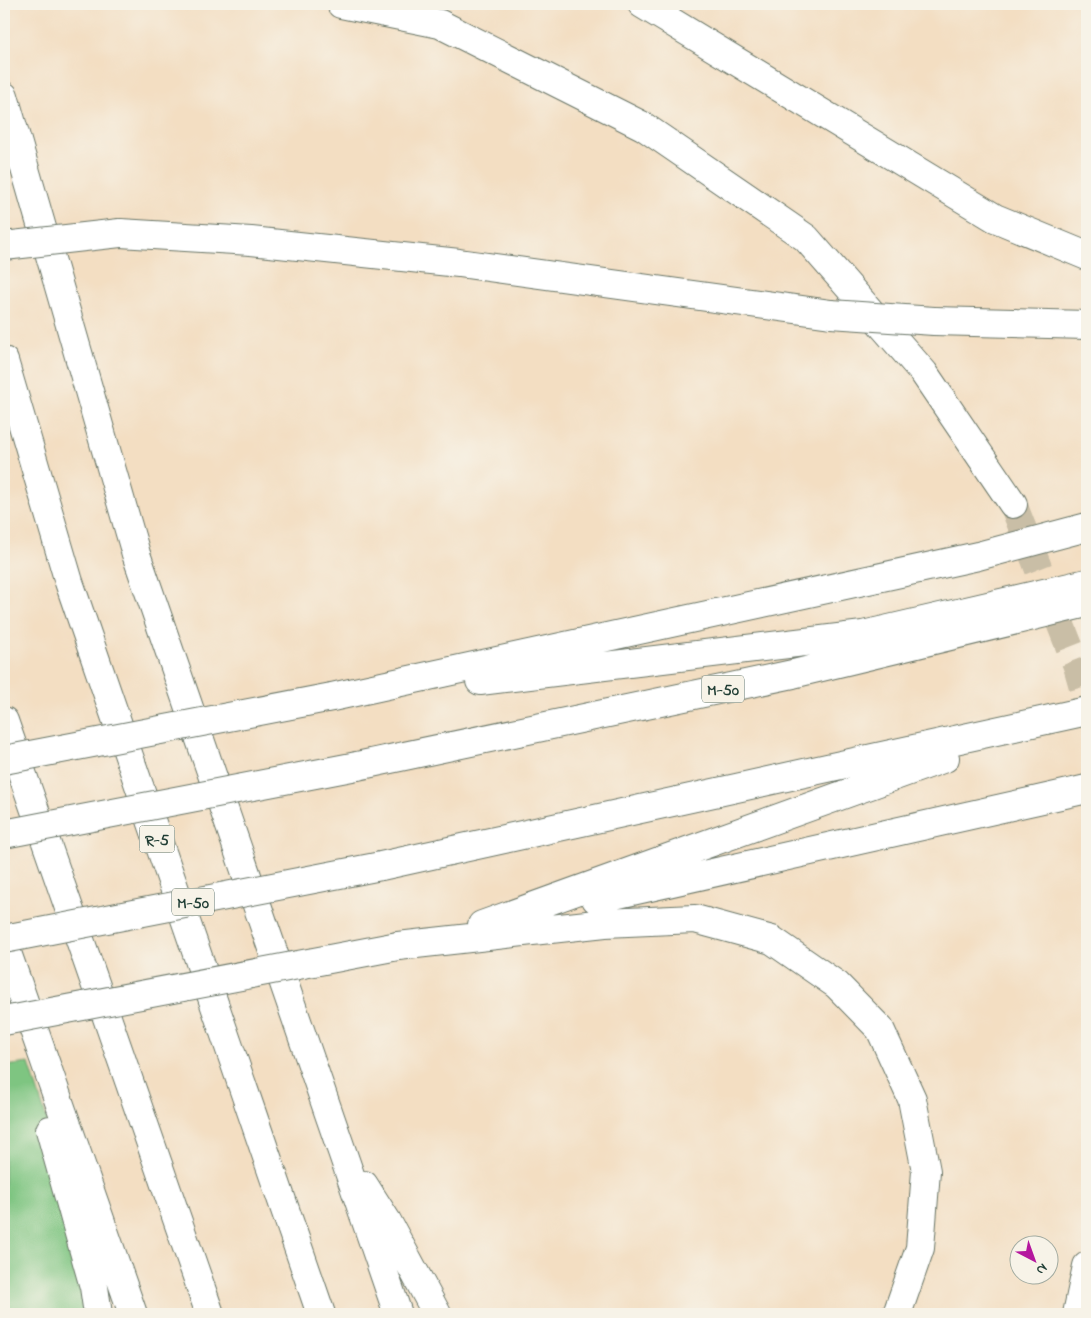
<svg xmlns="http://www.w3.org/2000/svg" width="1091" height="1318" viewBox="0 0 1091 1318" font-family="'Indie Flower',sans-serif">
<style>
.grass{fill:#7ec581;stroke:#4e815a}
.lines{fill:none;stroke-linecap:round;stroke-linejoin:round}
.highway-tunnel{stroke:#c9bea6;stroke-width:28;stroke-dasharray:28 14;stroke-linecap:butt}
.highway-casing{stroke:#697566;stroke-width:30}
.highway{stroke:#fff;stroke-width:28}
.highway-bridge-casing{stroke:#697566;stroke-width:30;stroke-linecap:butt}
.highway-bridge{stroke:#fff;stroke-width:28}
.labels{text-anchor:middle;stroke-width:5;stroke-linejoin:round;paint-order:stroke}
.shield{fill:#f7f3e8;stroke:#60746a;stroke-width:1}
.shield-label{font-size:16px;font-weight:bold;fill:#1f3d34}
</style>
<rect width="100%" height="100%" fill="#f7f3e8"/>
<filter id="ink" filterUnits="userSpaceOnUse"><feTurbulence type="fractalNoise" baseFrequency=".02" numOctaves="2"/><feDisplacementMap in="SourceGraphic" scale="10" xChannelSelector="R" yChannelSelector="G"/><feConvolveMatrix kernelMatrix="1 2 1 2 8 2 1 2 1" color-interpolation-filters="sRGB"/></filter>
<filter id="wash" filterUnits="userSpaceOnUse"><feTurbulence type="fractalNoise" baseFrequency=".0096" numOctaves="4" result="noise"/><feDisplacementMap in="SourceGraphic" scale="20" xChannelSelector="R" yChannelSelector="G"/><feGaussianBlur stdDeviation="1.12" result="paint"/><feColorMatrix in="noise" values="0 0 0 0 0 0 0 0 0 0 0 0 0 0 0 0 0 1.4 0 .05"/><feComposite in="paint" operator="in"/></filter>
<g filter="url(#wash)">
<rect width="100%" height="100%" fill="#f3dec2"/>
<!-- grass -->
<path class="grass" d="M 29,1063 L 108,1314 L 4,1314 L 4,1066 Z"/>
</g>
<g filter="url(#ink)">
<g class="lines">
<!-- highway-tunnel -->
<path class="highway-tunnel" d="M 1013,504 L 1077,666 L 1087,701"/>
<defs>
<path id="highway" d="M 341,4 L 440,24 L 643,126 L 806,238 L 924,373 L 1013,504
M 642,4 L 995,218 L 1087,256
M 4,96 L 136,554 L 398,1314
M 120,233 L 251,241 L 459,263 L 831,314
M 934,321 L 1087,325
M 4,361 L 69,582 L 321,1314
M 480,681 L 863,635 L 1087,583
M 332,697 L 978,556 L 1087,527
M 4,721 L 210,1314
M 357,766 L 793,674 L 1087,603
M 381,866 L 1087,711
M 596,899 L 1087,789
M 482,925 L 945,758
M 4,944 L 133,1314
M 398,946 L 605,923 L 695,919 L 772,940 L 837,985 L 880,1029 L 912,1099 L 926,1171 L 920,1248 L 897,1314
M 50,1130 L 94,1287 L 98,1314
M 364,1185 L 387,1221 L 437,1314
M 1077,1314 L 1087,1266"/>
</defs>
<!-- highway casing -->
<use href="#highway" class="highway-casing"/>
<!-- highway -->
<use href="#highway" class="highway"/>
<defs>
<path id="highway-bridge" d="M 4,246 L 120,233
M 831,314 L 934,321
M 4,760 L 332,697
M 4,834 L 357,766
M 4,939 L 381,866
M 4,1021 L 398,946"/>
</defs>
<!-- highway-bridge casing -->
<use href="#highway-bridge" class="highway-bridge-casing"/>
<!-- highway-bridge -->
<use href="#highway-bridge" class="highway-bridge"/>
</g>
</g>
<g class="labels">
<!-- shield labels -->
<g class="shield">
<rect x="702" y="675.5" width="42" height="27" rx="4"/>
<rect x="139.5" y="825.5" width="35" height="27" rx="4"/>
<rect x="172" y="888.5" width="42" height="27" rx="4"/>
</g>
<g class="shield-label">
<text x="723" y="695">M-50</text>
<text x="157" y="845">R-5</text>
<text x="193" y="908">M-50</text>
</g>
</g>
<!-- margin -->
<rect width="1091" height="1318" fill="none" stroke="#f7f3e8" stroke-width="20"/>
<!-- north arrow -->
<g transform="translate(1034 1260) rotate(139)"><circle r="24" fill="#f7f3e8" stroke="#a1aaa0"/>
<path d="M0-4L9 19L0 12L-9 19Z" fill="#b5179e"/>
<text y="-8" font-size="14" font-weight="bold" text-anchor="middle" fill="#1f3d34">N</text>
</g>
</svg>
